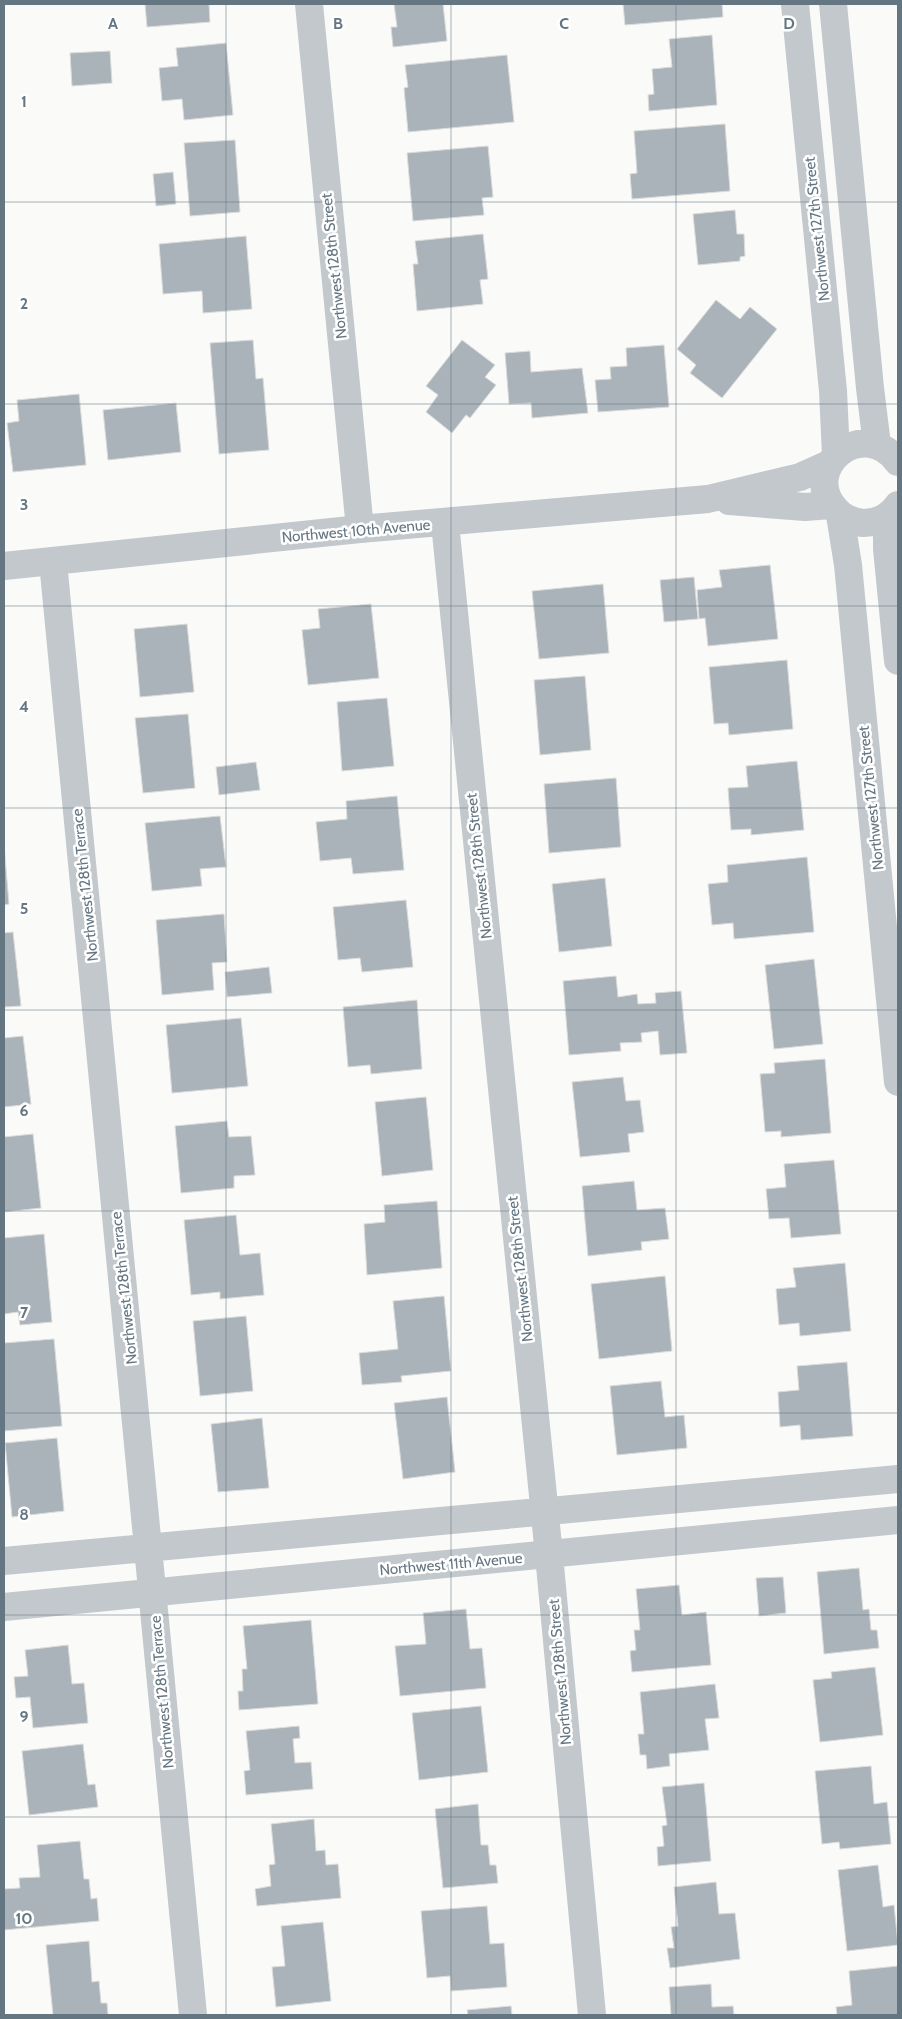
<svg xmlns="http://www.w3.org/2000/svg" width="902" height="2019" viewBox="0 0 902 2019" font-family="Cabin,sans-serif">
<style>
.building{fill:#aab3b9;stroke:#dcdcda}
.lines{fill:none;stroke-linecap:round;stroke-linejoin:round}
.minor{stroke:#c3c8cc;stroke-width:28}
.grid{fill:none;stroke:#657683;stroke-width:1;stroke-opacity:0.55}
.labels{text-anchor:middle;stroke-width:5;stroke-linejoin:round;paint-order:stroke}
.street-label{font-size:15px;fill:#657683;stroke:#fff}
.grid-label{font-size:16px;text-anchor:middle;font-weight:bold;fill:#657683;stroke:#fff;stroke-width:5;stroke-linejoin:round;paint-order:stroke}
</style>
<rect width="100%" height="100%" fill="#fafaf8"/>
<!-- building -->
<path class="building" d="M 145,4 L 209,4 L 210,22 L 147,27 Z
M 394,4 L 443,4 L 447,41 L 393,47 L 391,27 L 397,27 Z
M 623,4 L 722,4 L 723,17 L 625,25 Z
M 712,35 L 717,105 L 649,111 L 648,95 L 654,94 L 652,69 L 672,67 L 669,39 Z
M 226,43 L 233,115 L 184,120 L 182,99 L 162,101 L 159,68 L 178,66 L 176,48 Z
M 110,51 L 112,83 L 72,86 L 70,53 Z
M 507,55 L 514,122 L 408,132 L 404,88 L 408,87 L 405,65 Z
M 725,124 L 730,191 L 632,199 L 630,174 L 637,173 L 634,131 Z
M 235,140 L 240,212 L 190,216 L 184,143 Z
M 488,146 L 493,197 L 482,198 L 484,215 L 413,221 L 407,153 Z
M 173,172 L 176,204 L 156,206 L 153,174 Z
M 735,210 L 737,234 L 744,234 L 745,256 L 740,257 L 740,261 L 698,265 L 693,214 Z
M 483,234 L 488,279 L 480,280 L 483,304 L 417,311 L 413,264 L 418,264 L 415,241 Z
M 246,236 L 252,309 L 203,313 L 202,291 L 163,294 L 159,244 Z
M 716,300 L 740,319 L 750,307 L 777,329 L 722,398 L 690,373 L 696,365 L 677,349 Z
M 253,340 L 256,379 L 263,378 L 269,450 L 219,454 L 210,343 Z
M 462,340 L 495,365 L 485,377 L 496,385 L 470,418 L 466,415 L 452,433 L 426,412 L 438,395 L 426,386 Z
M 664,345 L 669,407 L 598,412 L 595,380 L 611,379 L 610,367 L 627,366 L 626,348 Z
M 530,351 L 531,372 L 582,368 L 588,413 L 532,418 L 531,403 L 509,404 L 505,353 Z
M 79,394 L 86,465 L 13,472 L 7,423 L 19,421 L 17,400 Z
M 176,403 L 181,452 L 108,460 L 103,410 Z
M 770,565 L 778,639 L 708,646 L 705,618 L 699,619 L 697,590 L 722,587 L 719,570 Z
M 694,577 L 698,619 L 664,622 L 660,580 Z
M 603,584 L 609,653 L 539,659 L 532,591 Z
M 371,604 L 379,678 L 308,685 L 302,630 L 320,628 L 318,609 Z
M 187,624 L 194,692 L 140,697 L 134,629 Z
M 787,660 L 793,729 L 729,735 L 728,723 L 714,724 L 709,667 Z
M 585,676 L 591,750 L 540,755 L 534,680 Z
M 387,698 L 394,766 L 342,771 L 337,702 Z
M 188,714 L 195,788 L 143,793 L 135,718 Z
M 797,761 L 804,830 L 751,835 L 751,829 L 731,830 L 728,788 L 748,787 L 746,766 Z
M 256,762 L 260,790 L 219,795 L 216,767 Z
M 616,778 L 621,847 L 549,853 L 544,784 Z
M 397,796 L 404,870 L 353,874 L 351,858 L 320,861 L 316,822 L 347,819 L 346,801 Z
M 220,816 L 226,867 L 200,869 L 202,886 L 152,891 L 145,823 Z
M 4,845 L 9,904 L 4,905 Z
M 807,857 L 814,932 L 734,939 L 733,923 L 712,925 L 708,884 L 728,882 L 727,865 Z
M 605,878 L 612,946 L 559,952 L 552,884 Z
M 406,900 L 413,967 L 362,972 L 360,958 L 338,960 L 333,907 Z
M 224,914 L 227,962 L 212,963 L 214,990 L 162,995 L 156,920 Z
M 13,932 L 21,1006 L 4,1007 L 4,933 Z
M 814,959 L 823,1044 L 774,1049 L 765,965 Z
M 269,967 L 272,993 L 227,997 L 225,972 Z
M 616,976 L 618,997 L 637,994 L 638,1004 L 656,1003 L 655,993 L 681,991 L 687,1053 L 660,1055 L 658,1031 L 641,1033 L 642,1042 L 620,1043 L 621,1051 L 569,1055 L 563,981 Z
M 417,1000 L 422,1069 L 371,1074 L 370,1065 L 348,1067 L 343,1007 Z
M 241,1018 L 248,1086 L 172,1093 L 166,1025 Z
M 23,1036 L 31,1104 L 4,1107 L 4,1038 Z
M 825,1059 L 831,1133 L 781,1137 L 781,1131 L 765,1132 L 760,1074 L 775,1073 L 774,1063 Z
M 623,1077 L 626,1101 L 640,1100 L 644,1132 L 628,1134 L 630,1152 L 580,1157 L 572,1082 Z
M 426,1097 L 433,1170 L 382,1176 L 375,1102 Z
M 227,1121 L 229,1137 L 251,1136 L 255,1175 L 234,1176 L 234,1188 L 181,1193 L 175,1126 Z
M 33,1134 L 41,1208 L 4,1212 L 4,1137 Z
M 834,1160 L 841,1234 L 791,1238 L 789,1218 L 769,1219 L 766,1189 L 786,1187 L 784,1164 Z
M 634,1181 L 637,1210 L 665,1208 L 669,1239 L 641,1242 L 642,1250 L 588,1256 L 582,1186 Z
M 437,1201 L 442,1268 L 367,1275 L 364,1224 L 385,1222 L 384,1205 Z
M 236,1215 L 240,1255 L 260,1253 L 264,1295 L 220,1299 L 220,1292 L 191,1295 L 184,1220 Z
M 44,1234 L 52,1322 L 20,1325 L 18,1312 L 4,1314 L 4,1238 Z
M 845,1263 L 851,1331 L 800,1336 L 799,1323 L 779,1325 L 776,1289 L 796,1287 L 793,1268 Z
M 665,1276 L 672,1351 L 599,1359 L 591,1284 Z
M 444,1296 L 451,1371 L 401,1376 L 402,1382 L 362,1385 L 359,1353 L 398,1349 L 393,1301 Z
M 246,1316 L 253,1391 L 200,1396 L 193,1321 Z
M 54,1339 L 62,1426 L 4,1431 L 4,1343 Z
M 847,1362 L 853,1436 L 801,1440 L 800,1425 L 780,1427 L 778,1392 L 799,1390 L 797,1366 Z
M 661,1381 L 665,1417 L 684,1415 L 687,1448 L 617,1455 L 610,1386 Z
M 447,1397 L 455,1472 L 403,1479 L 394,1403 Z
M 262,1418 L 269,1488 L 218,1492 L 211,1424 Z
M 57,1438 L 64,1511 L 12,1517 L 5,1443 Z
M 859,1568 L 863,1610 L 869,1609 L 871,1630 L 877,1630 L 879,1648 L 824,1654 L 817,1572 Z
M 783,1577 L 786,1613 L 759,1616 L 756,1578 Z
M 679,1585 L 682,1615 L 706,1612 L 711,1665 L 632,1672 L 630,1651 L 636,1650 L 634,1630 L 640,1630 L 636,1589 Z
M 466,1609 L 470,1649 L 482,1648 L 486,1688 L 400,1696 L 395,1646 L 426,1644 L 423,1613 Z
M 311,1620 L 318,1704 L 239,1710 L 238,1691 L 243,1691 L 242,1669 L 247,1669 L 243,1626 Z
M 68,1645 L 72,1684 L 84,1683 L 88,1723 L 33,1728 L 30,1697 L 16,1698 L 14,1677 L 28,1676 L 25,1650 Z
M 875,1667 L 883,1735 L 820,1742 L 813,1680 L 832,1678 L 831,1672 Z
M 715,1684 L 719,1718 L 705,1719 L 709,1750 L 669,1754 L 670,1766 L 647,1769 L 646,1755 L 640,1755 L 638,1734 L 644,1734 L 640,1692 Z
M 481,1706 L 488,1772 L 419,1780 L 412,1713 Z
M 299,1726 L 300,1738 L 293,1739 L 295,1763 L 311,1762 L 313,1789 L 246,1795 L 244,1771 L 250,1770 L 246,1731 Z
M 83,1744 L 88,1785 L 95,1784 L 98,1807 L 29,1815 L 22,1751 Z
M 871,1766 L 874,1804 L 887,1802 L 891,1844 L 840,1849 L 839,1842 L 822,1844 L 815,1771 Z
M 704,1783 L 711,1861 L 658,1866 L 657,1847 L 664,1846 L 662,1826 L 667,1825 L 662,1787 Z
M 478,1804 L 481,1845 L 488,1845 L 490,1865 L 496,1865 L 498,1883 L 443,1888 L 435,1809 Z
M 314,1819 L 316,1851 L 325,1850 L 326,1865 L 338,1864 L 341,1898 L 257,1906 L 255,1889 L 271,1886 L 269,1865 L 275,1864 L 271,1824 Z
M 80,1841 L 84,1879 L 89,1879 L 91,1899 L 97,1898 L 99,1921 L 4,1930 L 4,1889 L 20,1888 L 19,1878 L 40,1877 L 37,1845 Z
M 878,1865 L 883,1907 L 894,1905 L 898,1945 L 847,1951 L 838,1870 Z
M 716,1882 L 719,1914 L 735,1913 L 740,1959 L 670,1968 L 667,1948 L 674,1948 L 671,1927 L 678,1926 L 674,1887 Z
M 487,1906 L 490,1944 L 504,1943 L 507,1987 L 451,1991 L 450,1976 L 427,1978 L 421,1911 Z
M 323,1922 L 331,2001 L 276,2007 L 272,1967 L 285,1966 L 281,1926 Z
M 89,1941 L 92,1982 L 99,1981 L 101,2003 L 107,2003 L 108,2015 L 53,2015 L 46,1945 Z
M 898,1966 L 898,2015 L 837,2015 L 836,2007 L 852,2005 L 849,1971 Z
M 711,1984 L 712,2007 L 733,2006 L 734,2015 L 671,2015 L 669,1987 Z
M 511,2006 L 512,2015 L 468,2015 L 467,2010 Z"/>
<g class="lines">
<!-- minor -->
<path class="minor" d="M 309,4 L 360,529
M 795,4 L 833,391 L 836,455
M 833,4 L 870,388 L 877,445
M 898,462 C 862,414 798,470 836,510 C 843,518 852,522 863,523 C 877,523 890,517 898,505
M 729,501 L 805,507 L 831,505
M 840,515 L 848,565 L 898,1082
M 887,517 L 887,549 L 898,661
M 445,523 L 549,1555 L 592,2015
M 53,562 L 193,2015
M 4,566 L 360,529 L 708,499 L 800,477 L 829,464
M 4,1561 L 898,1479
M 4,1607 L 898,1520"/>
</g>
<!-- grid -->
<path class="grid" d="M 226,4 L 226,2015M 451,4 L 451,2015M 676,4 L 676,2015M 4,202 L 898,202M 4,404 L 898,404M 4,606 L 898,606M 4,808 L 898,808M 4,1010 L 898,1010M 4,1211 L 898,1211M 4,1413 L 898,1413M 4,1615 L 898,1615M 4,1817 L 898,1817"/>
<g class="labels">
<!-- street labels -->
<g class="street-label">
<text transform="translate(817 229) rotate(-96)" y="5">Northwest 127th Street</text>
<text transform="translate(334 266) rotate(-96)" y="5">Northwest 128th Street</text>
<text transform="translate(356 531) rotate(-5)" y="5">Northwest 10th Avenue</text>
<text transform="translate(871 798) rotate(-96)" y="5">Northwest 127th Street</text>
<text transform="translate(479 866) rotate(-96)" y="5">Northwest 128th Street</text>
<text transform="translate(85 885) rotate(-96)" y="5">Northwest 128th Terrace</text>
<text transform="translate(520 1269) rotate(-96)" y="5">Northwest 128th Street</text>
<text transform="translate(124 1288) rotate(-96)" y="5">Northwest 128th Terrace</text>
<text transform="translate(451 1564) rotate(-5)" y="5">Northwest 11th Avenue</text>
<text transform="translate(560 1672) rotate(-95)" y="5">Northwest 128th Street</text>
<text transform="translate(162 1692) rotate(-95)" y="5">Northwest 128th Terrace</text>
</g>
</g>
<g class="grid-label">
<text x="113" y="29">A</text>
<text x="338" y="29">B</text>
<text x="564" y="29">C</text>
<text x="789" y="29">D</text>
<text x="24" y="107">1</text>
<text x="24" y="309">2</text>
<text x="24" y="510">3</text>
<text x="24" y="712">4</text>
<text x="24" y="914">5</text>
<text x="24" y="1116">6</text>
<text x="24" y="1318">7</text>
<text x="24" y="1520">8</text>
<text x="24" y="1722">9</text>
<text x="24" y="1924">10</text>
</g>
<!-- border -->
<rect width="902" height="2019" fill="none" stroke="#657683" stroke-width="10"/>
</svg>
